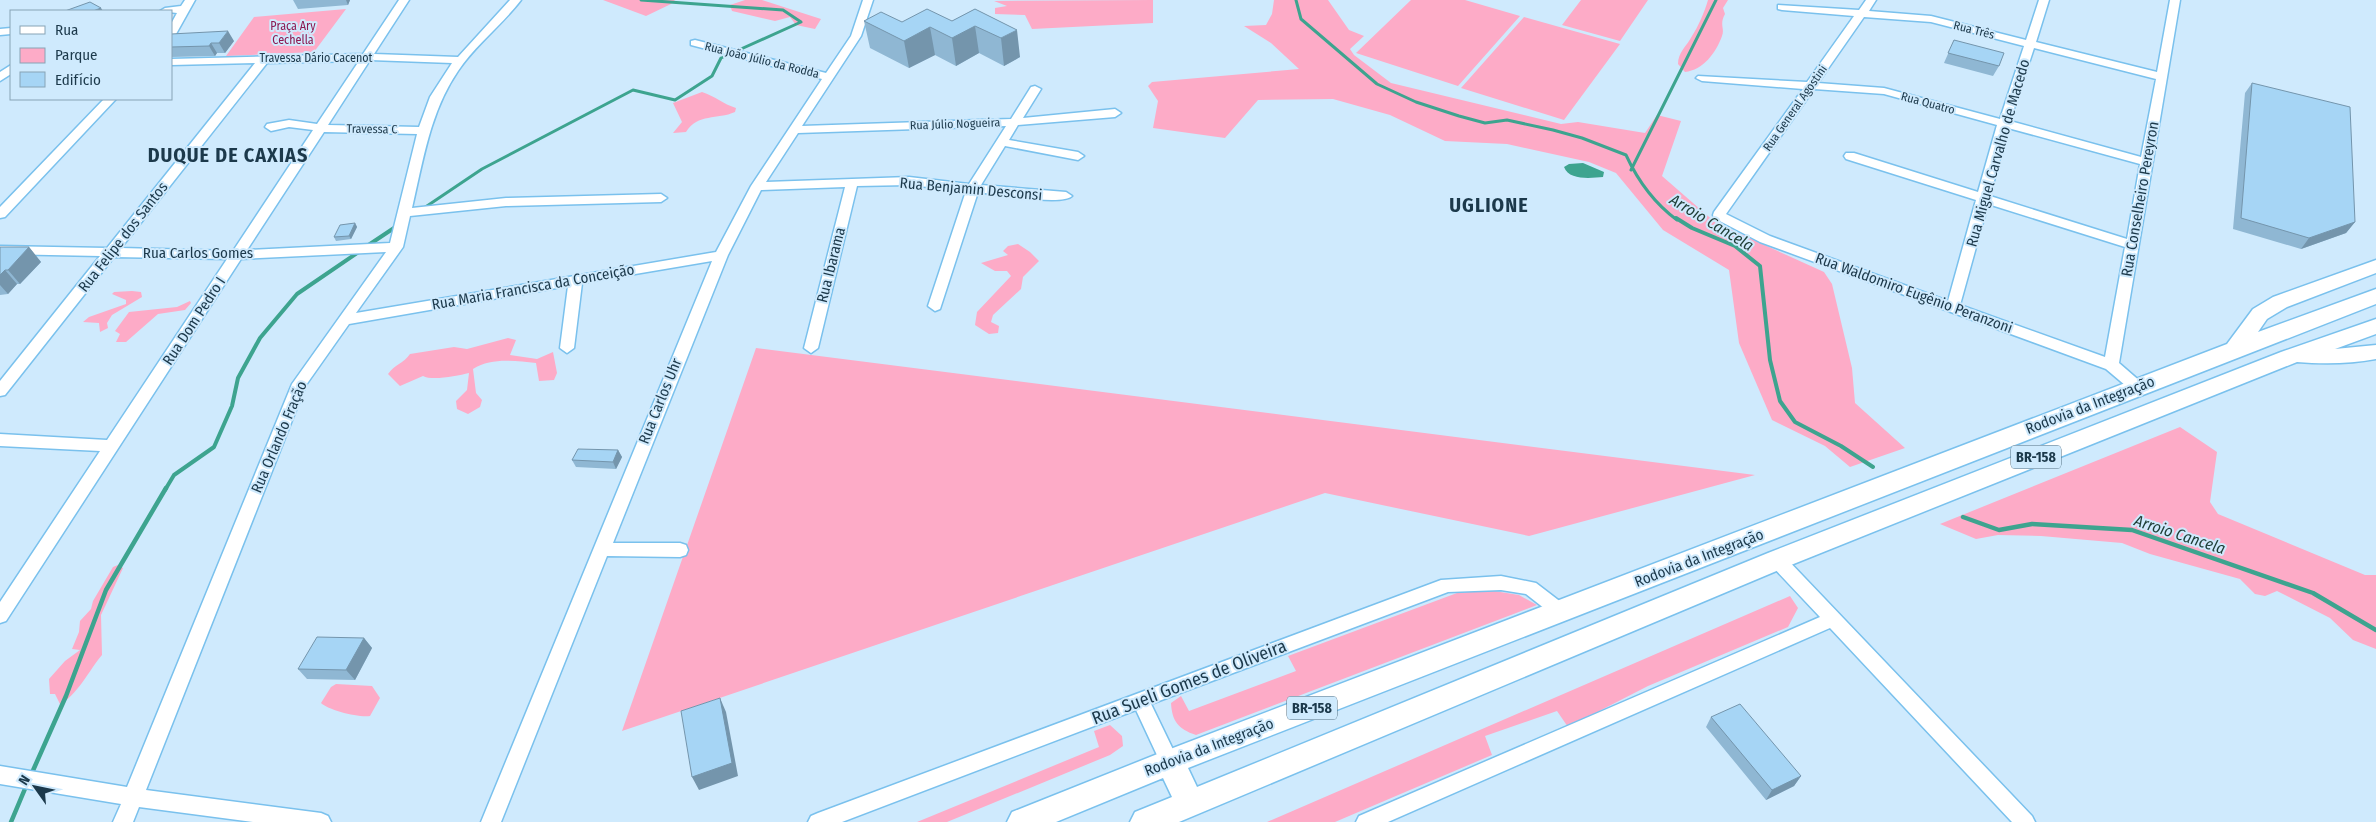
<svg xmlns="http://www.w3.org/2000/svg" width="2376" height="822" viewBox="0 0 2376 822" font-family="'Fira Sans Condensed',sans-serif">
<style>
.green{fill:#fdabc7}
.water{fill:#3da48f}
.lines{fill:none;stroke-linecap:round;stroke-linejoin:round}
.stream-far2{stroke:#3da48f;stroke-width:3}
.stream-far1{stroke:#3da48f;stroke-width:4}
.stream{stroke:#3da48f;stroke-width:4.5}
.minor-casing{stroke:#7ac1ed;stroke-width:3}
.highway-casing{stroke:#7ac1ed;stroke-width:3}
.minor{fill:#fff;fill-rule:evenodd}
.highway{fill:#fff;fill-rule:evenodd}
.wall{fill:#8fb7d3}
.shaded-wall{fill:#7495ac}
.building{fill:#a6d5f5;stroke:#7495ac}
.labels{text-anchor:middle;stroke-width:4;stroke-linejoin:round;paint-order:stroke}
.far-park-label{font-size:12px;fill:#8c1850;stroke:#cfeafd}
.far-street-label{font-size:12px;fill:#1c394b;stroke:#cfeafd}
.shield{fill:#cfeafd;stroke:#526e80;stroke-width:1}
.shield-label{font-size:14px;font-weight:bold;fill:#1c394b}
.street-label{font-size:15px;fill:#1c394b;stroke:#cfeafd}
.water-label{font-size:16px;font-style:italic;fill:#1f3e37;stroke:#cfeafd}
.near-street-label{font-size:18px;fill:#1c394b;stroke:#cfeafd}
.district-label{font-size:20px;font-weight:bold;letter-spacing:1px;fill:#1c394b;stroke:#cfeafd}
</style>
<rect width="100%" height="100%" fill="#cfeafd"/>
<!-- green -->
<path class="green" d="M 603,0 L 675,0 L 671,4 L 646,16 Z
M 745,0 L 762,0 L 821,19 L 815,29 L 796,25 L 790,17 L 775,21 L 732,11 L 730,5 Z
M 1153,0 L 1153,23 L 1032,29 L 1025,15 L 995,14 L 995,8 L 1007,6 L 994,1 Z
M 1274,0 L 1328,0 L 1349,30 L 1364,36 L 1350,49 L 1354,55 L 1391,83 L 1561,124 L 1578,122 L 1645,133 L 1657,115 L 1681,121 L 1662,176 L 1716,223 L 1824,272 L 1832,284 L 1852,368 L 1855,403 L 1905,448 L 1850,467 L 1825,446 L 1772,420 L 1739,343 L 1729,270 L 1663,230 L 1616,173 L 1589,162 L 1507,144 L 1445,141 L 1390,115 L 1333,99 L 1258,100 L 1225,138 L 1153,128 L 1158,101 L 1148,86 L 1152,82 L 1299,69 L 1271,43 L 1244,26 L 1266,25 L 1272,14 Z
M 1411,0 L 1465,0 L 1520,16 L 1458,86 L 1356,53 Z
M 1581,0 L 1648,0 L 1620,41 L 1562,25 Z
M 1708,0 L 1728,0 L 1723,8 L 1725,14 C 1719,25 1725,28 1722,36 C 1716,53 1703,70 1685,72 L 1678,64 C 1678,52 1687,46 1692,36 C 1698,27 1705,11 1708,0 Z
M 346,9 L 314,52 L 226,56 L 254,17 Z
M 1524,17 L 1620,44 L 1564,120 L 1461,88 Z
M 702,92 C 715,96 723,104 736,108 L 735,112 C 717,120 698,113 686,132 L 673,133 L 682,122 L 673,103 Z
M 1018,244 L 1030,252 L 1039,261 L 1023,277 L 1021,289 L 993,315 L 991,322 L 999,326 L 998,333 L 989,334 L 975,325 L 977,312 L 1011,276 L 1007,271 L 995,271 L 981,263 L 1008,255 L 1003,251 L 1008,246 Z
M 132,291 L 141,292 L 142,297 L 112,315 L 107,323 L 108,328 L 100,332 L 99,323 L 83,322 L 89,317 L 126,304 L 126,300 L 112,294 L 114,292 Z
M 190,301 L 191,303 L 185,310 L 158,314 L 126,342 L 116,342 L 120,334 L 115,331 L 129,312 L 177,307 Z
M 508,338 L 516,340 L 510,355 L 537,359 L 553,352 L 557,373 L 554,380 L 539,381 L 536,363 C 515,361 492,357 473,369 L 476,393 L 482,400 L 480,407 L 468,414 L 457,409 L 456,401 L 467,390 L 469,373 C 457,376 432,381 423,376 L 400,386 L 388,374 C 394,365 404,363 410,354 L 454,347 L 467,349 Z
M 756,348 L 1755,475 L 1529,536 L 1325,493 L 622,731 Z
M 2180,427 L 2217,452 L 2210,502 L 2218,514 L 2365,575 L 2376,575 L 2376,649 L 2353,640 L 2330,618 L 2277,591 L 2265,596 L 2255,594 L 2240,579 L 2150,554 L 2122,543 L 2041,536 L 1998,535 L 1976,539 L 1940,524 Z
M 118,565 L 123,568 L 101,615 L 102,655 C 90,669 76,697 60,704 L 55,694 L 50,694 L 49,679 L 65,661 L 80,650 L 72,649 L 79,632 L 80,621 L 91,609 L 93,601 L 113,567 Z
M 1488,590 L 1519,595 L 1537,605 L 1196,735 C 1178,729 1172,721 1171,703 L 1181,696 L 1189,711 L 1296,671 L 1288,656 L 1457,593 Z
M 1790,596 L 1798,608 L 1788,627 L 1648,686 L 1568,727 L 1557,711 L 1485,736 L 1492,755 L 1335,822 L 1267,822 Z
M 336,684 L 372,686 L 380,698 L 370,716 C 359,718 328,710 321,703 L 331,687 Z
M 1110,725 L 1122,736 L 1123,746 L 1110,755 L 947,822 L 917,822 L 1099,747 L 1094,731 Z"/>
<!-- water -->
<path class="water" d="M 1583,163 L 1604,172 L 1603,177 C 1592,178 1569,181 1564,167 L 1569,164 Z"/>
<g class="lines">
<!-- stream-far2 -->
<path class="stream-far2" d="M 1296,0 L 1301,19 L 1377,84 L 1416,102 L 1459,116 L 1485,123 L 1507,120 L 1553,130 L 1582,138 L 1626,155 C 1638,181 1654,203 1677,220
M 1631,170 L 1716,0
M 424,208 L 482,169 L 633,90 L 675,100 L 712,76 L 721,58 L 801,22 L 783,10 L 641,0"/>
<!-- stream-far1 -->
<path class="stream-far1" d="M 1676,218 L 1692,228 L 1735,246 L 1760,266 L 1770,360 L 1780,401 L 1795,422 L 1841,446 L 1873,467
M 367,246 L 397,226
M 165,490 L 174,475 L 214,447 L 232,406 L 238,378 L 260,338 L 297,294 L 360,251"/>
<!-- stream -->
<path class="stream" d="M 1963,517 L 1999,530 L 2032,524 L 2132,530 L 2313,593 L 2376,630
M 31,775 L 66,696 L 106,590 L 166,488
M 11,822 L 27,784"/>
<defs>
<path id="minor" d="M 185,0 L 195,0 L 176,34 L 171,37 L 171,24 L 177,13 L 160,11 L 165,8 L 181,6 Z
M 399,0 L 409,0 L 374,54 L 458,57 L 510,0 L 521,0 C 502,25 475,45 458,71 C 430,112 423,161 412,208 L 506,198 L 661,194 L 667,198 L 661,202 L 506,206 L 410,216 L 403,247 L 356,313 L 716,252 L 751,186 L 822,79 L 691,45 L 691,41 L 695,40 L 826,73 L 851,36 L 863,0 L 873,0 L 861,36 L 802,126 L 1011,119 L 1031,87 L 1035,86 L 1041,89 L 1023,118 L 1115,109 L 1121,113 L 1115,117 L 1018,125 L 1009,140 L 1078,152 L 1084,156 L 1078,160 L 1005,146 L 981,185 L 1066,192 L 1072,196 C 1063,206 994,194 978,192 L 940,309 L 935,311 L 928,306 L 966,191 L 909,185 L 857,186 L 818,348 L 811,353 L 804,348 L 845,187 L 761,190 L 728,255 L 613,543 L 680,543 L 686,545 L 688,550 L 686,555 L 680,557 L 607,556 L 501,822 L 481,822 L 712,261 L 582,283 L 574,348 L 567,353 L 560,348 L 568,286 L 349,324 L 306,385 L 146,790 L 321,813 L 328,816 L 331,822 L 253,822 L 139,807 L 133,822 L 113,822 L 121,804 L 0,784 L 0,766 L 127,787 L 292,384 L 386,252 L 241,259 L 6,621 L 0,623 L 0,602 L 100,451 L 0,446 L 0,434 L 107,440 L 227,259 L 114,257 L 5,395 L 0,396 L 0,381 L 100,256 L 0,254 L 0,246 L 107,248 L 255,63 L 171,65 L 171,59 L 363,54 ZM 370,60 L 452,63 L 430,97 L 419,127 L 328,125 ZM 359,61 L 317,124 L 289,120 L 267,124 L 265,127 L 271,131 L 289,127 L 313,130 L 233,251 L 121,248 L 267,63 ZM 1006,126 L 969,184 L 909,177 L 766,182 L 798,133 ZM 324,132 L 417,134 L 390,243 L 247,250 Z
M 1866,0 L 1876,0 L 1869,11 L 1931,16 L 2026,40 L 2039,0 L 2049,0 L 2036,42 L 2157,72 L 2170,0 L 2180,0 L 2119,363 L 2142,383 L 2144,387 L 2142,391 L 2132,391 L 2106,369 L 1760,242 L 1714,218 L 1713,215 L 1714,212 L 1803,89 L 1702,81 L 1696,78 L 1698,76 L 1807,82 L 1854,16 L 1782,10 L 1778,9 L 1778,5 L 1859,10 ZM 1864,17 L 1931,22 L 2024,46 L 2000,119 L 1884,88 L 1818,83 ZM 2034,48 L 2156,79 L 2141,157 L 2010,121 ZM 1814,89 L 1884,94 L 1997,125 L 1978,192 L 1854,153 L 1846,153 L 1844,156 L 1846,159 L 1976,200 L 1948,301 L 1770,236 L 1726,214 ZM 2008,128 L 2140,164 L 2127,239 L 1990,196 ZM 1988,204 L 2125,247 L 2105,357 L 1960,305 Z
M 11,28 L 11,34 L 0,35 L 0,29 Z
M 11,65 L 11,74 L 0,81 L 0,72 Z
M 104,99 L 116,99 L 5,217 L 0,218 L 0,207 Z
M 1777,553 L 1783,555 L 2032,816 L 2035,822 L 2012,822 L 1830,628 L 1388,822 L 1356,822 L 1359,816 L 1820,617 L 1771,565 L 1769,560 L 1771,555 Z
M 1501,576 L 1536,583 L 1566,606 L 1569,611 L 1566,616 L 1560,618 L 1554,616 L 1526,594 L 1501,590 L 1448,592 L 1151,704 L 1179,762 L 1177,768 L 1170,771 L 1163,768 L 1136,710 L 842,822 L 808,822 L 811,816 L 818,813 L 1441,580 Z"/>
<path id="highway" d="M 2376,260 L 2376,273 L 2287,307 L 2267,319 L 2258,332 L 2376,289 L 2376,304 L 1188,768 L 1197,787 L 1768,553 L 2281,352 L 2376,319 L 2376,334 L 2335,349 L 2376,345 L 2376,359 C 2350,364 2322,364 2297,362 L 1786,567 L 1179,822 L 1130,822 L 1135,812 L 1172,797 L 1163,778 L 1056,822 L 1007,822 L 1012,812 L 1160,753 L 2227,344 L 2253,309 L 2273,297 Z"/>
</defs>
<!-- minor casing -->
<use href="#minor" class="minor-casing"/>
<!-- highway casing -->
<use href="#highway" class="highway-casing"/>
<!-- minor -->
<use href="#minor" class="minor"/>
<!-- highway -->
<use href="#highway" class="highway"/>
</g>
<!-- wall -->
<path class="wall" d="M 293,0 L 350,0 L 348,5 L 298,9 Z
M 975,9 L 1020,57 L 1004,66 L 979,53 L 956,66 L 935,55 L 909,68 L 870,48 L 864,21 L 902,22 L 952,21 Z
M 171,34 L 234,41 L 225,53 L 217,53 L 215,56 L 171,57 Z
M 1954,40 L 1999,66 L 1993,76 L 1944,63 Z
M 2252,83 L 2355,222 L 2346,233 L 2301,249 L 2233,229 L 2245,93 Z
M 355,223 L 357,227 L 351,239 L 336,241 L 334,237 Z
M 0,247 L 29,247 L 41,262 L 20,284 L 17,284 L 8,294 L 0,295 Z
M 618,450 L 622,457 L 616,469 L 576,467 L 572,460 Z
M 364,638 L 372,648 L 355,680 L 307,679 L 298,669 Z
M 1711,717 L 1801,776 L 1794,786 L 1766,800 L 1706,727 Z"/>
<!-- shaded-wall -->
<path class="shaded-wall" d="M 346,0 L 350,0 L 348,5 Z
M 101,8 L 103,11 L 93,11 Z
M 975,26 L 979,53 L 956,66 L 952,38 Z
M 930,27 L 935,55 L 909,68 L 904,41 Z
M 1017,30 L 1020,57 L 1004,66 L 1001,38 Z
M 228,31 L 234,41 L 225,53 L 219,43 Z
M 211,43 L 217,53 L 215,56 L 209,46 Z
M 2355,222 L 2346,233 L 2301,249 L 2309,238 Z
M 355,223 L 357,227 L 351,239 L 349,236 Z
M 29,247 L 41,262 L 20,284 L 8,270 Z
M 5,270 L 17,284 L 8,294 L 0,285 L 0,275 Z
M 618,450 L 622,457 L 616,469 L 613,462 Z
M 364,638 L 372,648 L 355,680 L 346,670 Z
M 720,698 L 726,712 L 738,776 L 699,790 L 692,777 Z
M 1801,776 L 1794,786 L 1766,800 L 1772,790 Z"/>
<!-- building -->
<path class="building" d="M 90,2 L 101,8 L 93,11 L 65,11 Z
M 927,9 L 952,21 L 975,9 L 1017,30 L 1001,38 L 975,26 L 952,38 L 930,27 L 904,41 L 864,21 L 881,12 L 902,22 Z
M 228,31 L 219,43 L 211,43 L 209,46 L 171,47 L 171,34 Z
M 1954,40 L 2004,53 L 1999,66 L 1948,53 Z
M 2252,83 L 2350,107 L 2355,222 L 2309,238 L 2241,218 Z
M 355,223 L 349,236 L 334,237 L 340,225 Z
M 0,247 L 29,247 L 8,270 L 5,270 L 0,275 Z
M 578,449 L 618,450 L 613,462 L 572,460 Z
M 317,637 L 364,638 L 346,670 L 298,669 Z
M 720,698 L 732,763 L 692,777 L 681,711 Z
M 1740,704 L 1801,776 L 1772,790 L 1711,717 Z"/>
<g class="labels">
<!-- far-park labels -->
<g class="far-park-label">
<text x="293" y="30">Praça Ary<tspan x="293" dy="14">Cechella</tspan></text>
</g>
<!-- far-street labels -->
<g class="far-street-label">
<text transform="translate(1974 30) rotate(14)" y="4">Rua Três</text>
<text x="316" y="62">Travessa Dário Cacenot</text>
<text transform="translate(762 60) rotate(14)" y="4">Rua João Júlio da Rodda</text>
<text transform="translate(1928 103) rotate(15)" y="4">Rua Quatro</text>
<text transform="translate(1795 108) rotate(-55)" y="4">Rua General Agostini</text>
<text transform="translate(955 124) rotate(-2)" y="4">Rua Júlio Nogueira</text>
<text transform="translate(372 129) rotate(1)" y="4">Travessa C</text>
</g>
<!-- shield labels -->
<g class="shield">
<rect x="2011" y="445.5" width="50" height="23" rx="4"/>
<rect x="1287" y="696.5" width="50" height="23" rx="4"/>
</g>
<g class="shield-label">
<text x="2036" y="462">BR-158</text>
<text x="1312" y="713">BR-158</text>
</g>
<!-- street labels -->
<g class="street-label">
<text transform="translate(1998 153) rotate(-74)" y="5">Rua Miguel Carvalho de Macedo</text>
<text transform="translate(971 189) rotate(5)" y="5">Rua Benjamin Desconsi</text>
<text transform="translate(2140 199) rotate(-80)" y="5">Rua Conselheiro Pereyron</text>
<text transform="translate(123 237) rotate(-52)" y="5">Rua Felipe dos Santos</text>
<text x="198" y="258">Rua Carlos Gomes</text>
<text transform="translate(831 265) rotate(-76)" y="5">Rua Ibarama</text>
<text transform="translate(533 287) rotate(-10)" y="5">Rua Maria Francisca da Conceição</text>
<text transform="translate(1914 293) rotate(20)" y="5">Rua Waldomiro Eugênio Peranzoni</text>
<text transform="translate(194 321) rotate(-57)" y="5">Rua Dom Pedro I</text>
<text transform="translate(660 401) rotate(-68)" y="5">Rua Carlos Uhr</text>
<text transform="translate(2090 405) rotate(-21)" y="5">Rodovia da Integração</text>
<text transform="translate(279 437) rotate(-67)" y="5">Rua Orlando Fração</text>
<text transform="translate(1699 558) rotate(-21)" y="5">Rodovia da Integração</text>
<text transform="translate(1209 747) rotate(-21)" y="5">Rodovia da Integração</text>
</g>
<!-- water labels -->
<g class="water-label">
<text transform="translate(1712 222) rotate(31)" y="6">Arroio Cancela</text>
<text transform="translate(2180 534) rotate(18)" y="6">Arroio Cancela</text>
</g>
<!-- near-street labels -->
<g class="near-street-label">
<text transform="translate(1189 682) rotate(-21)" y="6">Rua Sueli Gomes de Oliveira</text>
</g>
<!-- district labels -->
<g class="district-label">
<text x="228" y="162">DUQUE DE CAXIAS</text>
<text x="1489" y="212">UGLIONE</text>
</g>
</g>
<!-- legend -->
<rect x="10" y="10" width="162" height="90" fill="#cfeafd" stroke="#87a3b6"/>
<rect x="20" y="26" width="25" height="8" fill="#ffffff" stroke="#87a3b6"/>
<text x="55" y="35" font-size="15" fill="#1c394b">Rua</text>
<rect x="20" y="48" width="25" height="15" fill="#fdabc7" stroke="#87a3b6"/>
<text x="55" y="60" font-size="15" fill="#1c394b">Parque</text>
<rect x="20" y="72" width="25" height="15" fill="#a6d5f5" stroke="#87a3b6"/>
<text x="55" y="85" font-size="15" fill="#1c394b">Edifício</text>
<!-- north arrow -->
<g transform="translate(35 787) rotate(303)" stroke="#cfeafd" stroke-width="4" paint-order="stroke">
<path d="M0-4L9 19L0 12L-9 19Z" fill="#1c394b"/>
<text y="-8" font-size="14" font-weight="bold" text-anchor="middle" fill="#1c394b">N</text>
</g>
</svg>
